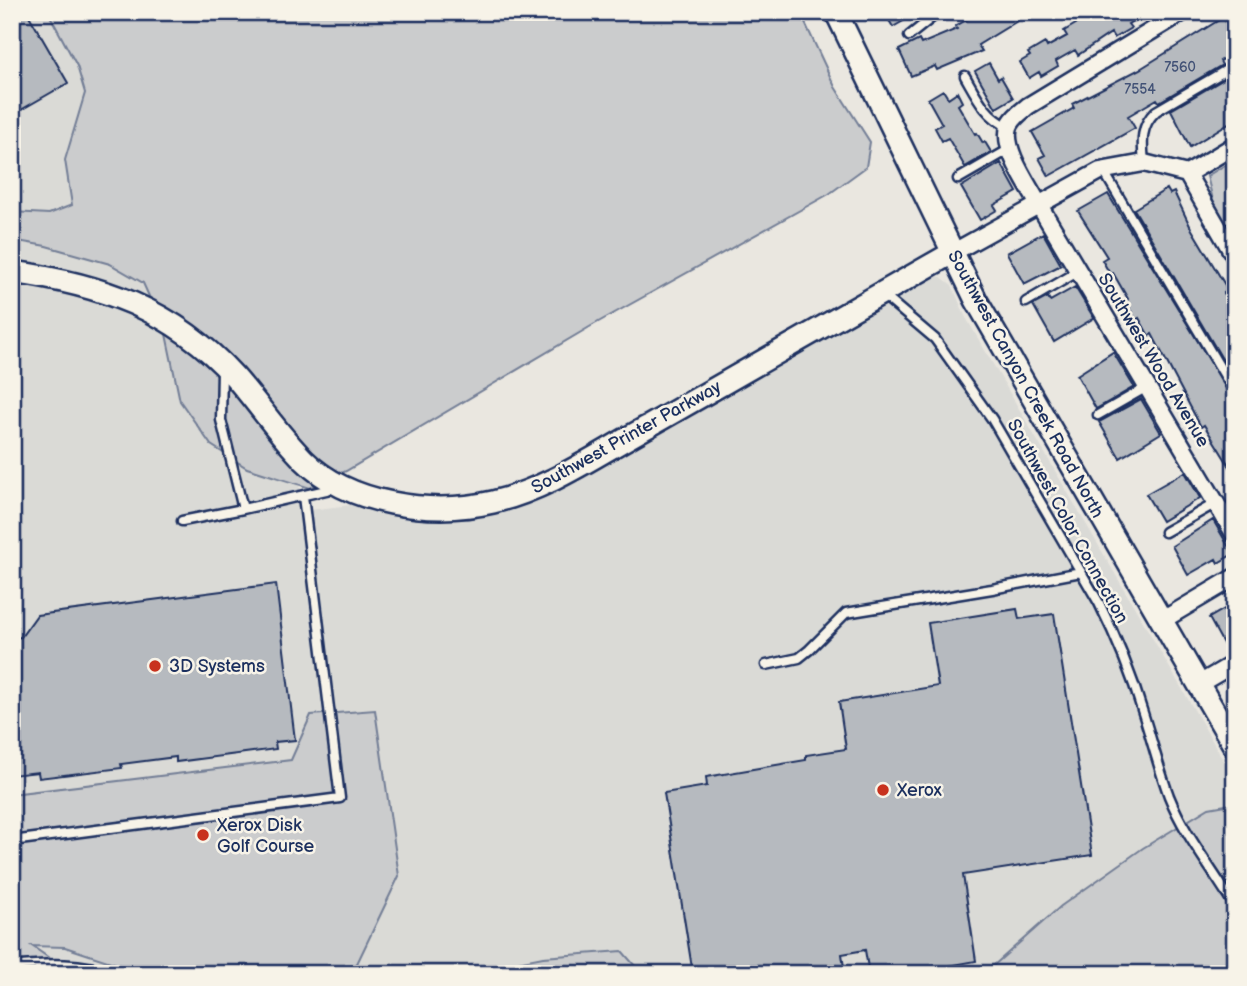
<svg xmlns="http://www.w3.org/2000/svg" width="1247" height="986" viewBox="0 0 1247 986" font-family="'Balsamiq Sans',sans-serif">
<style>
.built{fill:#dadad6}
.green{fill:#cbcccd;stroke:#737e96;stroke-width:2}
.building{fill:#b6babf;stroke:#1b2f5e;stroke-width:2}
.lines{fill:none;stroke-linecap:round;stroke-linejoin:round}
.lane-casing{stroke:#1b2f5e;stroke-width:13}
.street-casing{stroke:#1b2f5e;stroke-width:21}
.secondary-casing{stroke:#1b2f5e;stroke-width:26}
.lane{stroke:#f7f3e8;stroke-width:8}
.street{stroke:#f7f3e8;stroke-width:16}
.secondary{stroke:#f7f3e8;stroke-width:21}
.poi-dot{fill:#c8321e;stroke:#f7f3e8;stroke-width:2.5}
.labels{text-anchor:middle;stroke-width:5;stroke-linejoin:round;paint-order:stroke}
.number-label{font-size:14px;fill:#425276}
.street-label{font-size:18px;fill:#1b2f5e;stroke:#f7f3e8}
.poi-label{font-size:18px;fill:#1b2f5e;stroke:#f7f3e8;text-anchor:start}
</style>
<rect width="100%" height="100%" fill="#eae7e0"/>
<filter id="ink" filterUnits="userSpaceOnUse"><feTurbulence type="fractalNoise" baseFrequency=".0143" numOctaves="2"/><feDisplacementMap in="SourceGraphic" scale="14" xChannelSelector="R" yChannelSelector="G"/><feConvolveMatrix kernelMatrix="1 2 1 2 8 2 1 2 1" color-interpolation-filters="sRGB"/></filter>
<g filter="url(#ink)">
<!-- built -->
<path class="built" d="M 12,12 L 76,12 L 310,510 L 383,501 L 427,518 L 509,510 L 569,483 L 925,276 L 941,277 L 952,285 L 965,316 L 1235,780 L 1235,974 L 12,974 Z"/>
<!-- green -->
<path class="green" d="M 48,12 L 800,12 L 835,87 L 870,142 L 866,167 L 829,194 L 593,325 L 346,471 L 310,488 L 247,468 L 211,445 L 180,401 L 166,334 L 143,283 L 110,264 L 46,246 L 12,240 L 12,212 L 49,214 L 72,205 L 65,160 L 85,93 L 77,66 Z
M 1235,159 L 1235,232 L 1218,220 L 1207,176 Z
M 375,710 L 399,876 L 352,974 L 147,974 L 65,947 L 32,946 L 72,974 L 12,974 L 12,794 L 291,760 L 311,715 Z
M 1231,804 L 1235,811 L 1235,974 L 984,974 L 1061,906 L 1143,848 L 1209,808 Z
M 622,951 L 642,974 L 458,974 L 543,957 Z"/>
<!-- building -->
<path class="building" d="M 12,12 L 27,12 L 68,83 L 12,115 Z
M 884,12 L 919,12 L 893,27 Z
M 980,12 L 1032,12 L 978,45 L 982,51 L 937,70 L 935,66 L 911,76 L 899,50 L 919,40 L 921,44 L 957,29 L 956,26 Z
M 1096,12 L 1148,12 L 1128,24 L 1131,28 L 1114,38 L 1111,33 L 1078,55 L 1075,50 L 1056,61 L 1058,66 L 1041,76 L 1039,72 L 1029,78 L 1020,62 L 1030,56 L 1028,53 L 1045,43 L 1047,47 L 1067,36 L 1064,31 Z
M 1232,12 L 1235,12 L 1235,53 L 1220,61 L 1222,65 L 1159,102 L 1157,99 L 1128,116 L 1135,128 L 1049,176 L 1039,158 L 1045,155 L 1032,132 L 1074,108 L 1072,104 L 1140,69 Z
M 989,63 L 998,79 L 1001,77 L 1013,98 L 996,108 L 975,71 Z
M 1229,76 L 1235,87 L 1235,119 L 1190,147 L 1171,110 Z
M 943,90 L 948,98 L 957,92 L 962,102 L 958,105 L 975,134 L 977,133 L 983,143 L 985,142 L 991,152 L 965,167 L 948,138 L 942,141 L 935,128 L 942,124 L 928,99 Z
M 1001,163 L 1017,192 L 994,205 L 997,210 L 980,220 L 961,187 Z
M 1167,189 L 1170,194 L 1174,192 L 1191,228 L 1228,290 L 1224,293 L 1235,312 L 1235,372 L 1231,374 L 1134,209 Z
M 1108,194 L 1235,402 L 1235,475 L 1204,425 L 1201,427 L 1152,334 L 1149,336 L 1139,318 L 1136,320 L 1125,301 L 1128,299 L 1113,273 L 1110,274 L 1102,260 L 1107,257 L 1078,211 Z
M 1043,233 L 1061,265 L 1024,284 L 1007,253 Z
M 1075,287 L 1094,318 L 1054,342 L 1033,305 L 1048,297 L 1050,301 Z
M 1113,352 L 1134,387 L 1096,409 L 1077,375 Z
M 1141,399 L 1161,433 L 1120,458 L 1099,422 Z
M 1185,472 L 1200,498 L 1162,521 L 1146,494 Z
M 1213,520 L 1233,554 L 1218,563 L 1216,559 L 1188,575 L 1172,546 Z
M 276,584 L 295,740 L 275,742 L 276,749 L 176,762 L 176,757 L 121,764 L 122,768 L 39,778 L 38,772 L 12,775 L 12,638 L 21,637 L 37,615 Z
M 1235,603 L 1235,641 L 1225,647 L 1209,618 Z
M 1017,609 L 1019,619 L 1054,614 L 1092,855 L 963,875 L 976,961 L 905,974 L 869,974 L 865,950 L 842,954 L 845,974 L 693,974 L 664,793 L 707,786 L 706,777 L 806,760 L 806,755 L 846,749 L 839,702 L 938,686 L 928,623 Z"/>
<g class="lines">
<defs>
<path id="lane" d="M 909,36 L 939,12
M 965,76 C 977,97 986,117 1009,127
M 1144,163 C 1142,142 1140,126 1156,111 L 1235,65
M 1103,170 L 1235,393
M 958,179 L 1010,149
M 883,295 L 935,339 L 992,419 L 1099,603 C 1117,639 1132,676 1143,713 C 1152,741 1159,769 1169,796 C 1185,836 1213,870 1235,907
M 1026,302 L 1079,271
M 222,370 L 221,420 L 243,509 L 335,488
M 1098,415 L 1147,387
M 182,521 L 243,509
M 1165,532 L 1216,503
M 766,665 L 799,658 L 809,650 L 846,613 L 992,589 L 1081,572
M 12,841 L 340,798 L 303,496
M 12,967 C 49,963 81,962 116,974"/>
<path id="street" d="M 1183,12 L 1028,106 C 1021,112 1012,118 1009,127 C 1002,149 1029,186 1039,205 L 1235,535
M 1187,174 L 1235,257
M 1187,174 L 1235,145
M 952,253 L 1100,171 L 1144,163 L 1187,174
M 1161,621 L 1235,577
M 1199,684 L 1235,663"/>
<path id="secondary" d="M 836,12 L 976,300 L 1235,747
M 12,272 C 100,284 173,309 234,376 C 258,403 278,434 304,460 C 349,505 432,516 493,502 C 549,489 599,453 649,426 C 750,369 851,310 952,253"/>
</defs>
<!-- lane casing -->
<use href="#lane" class="lane-casing"/>
<!-- street casing -->
<use href="#street" class="street-casing"/>
<!-- secondary casing -->
<use href="#secondary" class="secondary-casing"/>
<!-- lane -->
<use href="#lane" class="lane"/>
<!-- street -->
<use href="#street" class="street"/>
<!-- secondary -->
<use href="#secondary" class="secondary"/>
</g>
</g>
<!-- markers -->
<g class="poi-dot">
<circle cx="155" cy="666" r="7"/>
<circle cx="883" cy="790" r="7"/>
<circle cx="203" cy="835" r="7"/>
</g>
<g class="labels">
<!-- number labels -->
<g class="number-label">
<text x="1180" y="72">7560</text>
<text x="1140" y="94">7554</text>
</g>
<!-- street labels -->
<g class="street-label">
<text transform="translate(1154 360) rotate(59)" y="6">Southwest Wood Avenue</text>
<text transform="translate(1026 384) rotate(61)" y="6">Southwest Canyon Creek Road North</text>
<text transform="translate(626 437) rotate(-29)" y="6">Southwest Printer Parkway</text>
<text transform="translate(1068 521) rotate(61)" y="6">Southwest Color Connection</text>
</g>
<!-- poi labels -->
<g class="poi-label">
<text x="169" y="672">3D Systems</text>
<text x="897" y="796">Xerox</text>
<text x="217" y="831">Xerox Disk<tspan x="217" dy="21">Golf Course</tspan></text>
</g>
</g>
<!-- margin -->
<rect width="1247" height="986" fill="none" stroke="#f7f3e8" stroke-width="42"/>
<rect x="21" y="21" width="1205" height="944" fill="none" stroke="#1b2f5e" stroke-width="2.5" filter="url(#ink)"/>
</svg>
